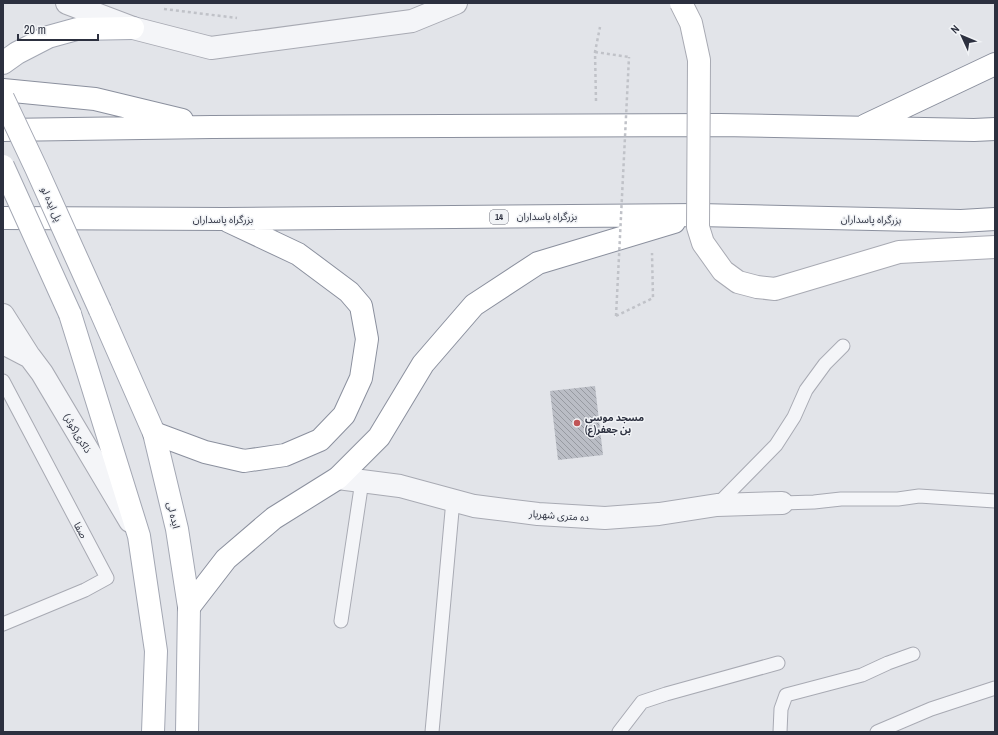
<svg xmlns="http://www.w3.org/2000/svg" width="998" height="735" viewBox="0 0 998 735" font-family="'Archivo Narrow','Noto Sans Arabic',sans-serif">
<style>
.building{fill:url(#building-back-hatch)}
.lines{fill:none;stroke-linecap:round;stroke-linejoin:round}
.service-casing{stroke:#a8aab3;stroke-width:15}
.minor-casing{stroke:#a8aab3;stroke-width:24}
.tertiary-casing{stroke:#a8aab3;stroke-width:24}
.primary-casing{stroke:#a3a7b3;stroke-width:24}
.trunk-casing{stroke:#8b909e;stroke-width:24}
.path{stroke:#c0c2c8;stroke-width:2.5;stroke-dasharray:3 3;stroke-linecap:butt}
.service{stroke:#f4f5f8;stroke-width:13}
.minor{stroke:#f4f5f8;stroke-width:22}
.tertiary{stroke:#f4f5f8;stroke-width:22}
.primary{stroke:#fff;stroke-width:22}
.trunk{stroke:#fff;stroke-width:22}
.secondary-bridge-casing{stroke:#a8aab3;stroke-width:24;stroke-linecap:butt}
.primary-bridge-casing{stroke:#a3a7b3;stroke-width:24;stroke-linecap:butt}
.path-bridge{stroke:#c0c2c8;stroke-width:2.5;stroke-dasharray:3 3;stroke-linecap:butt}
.secondary-bridge{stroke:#fff;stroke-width:22}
.primary-bridge{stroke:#fff;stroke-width:22}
.poi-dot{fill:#c05557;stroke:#f1f3f6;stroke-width:1.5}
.labels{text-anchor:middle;stroke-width:3;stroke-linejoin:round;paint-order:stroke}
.shield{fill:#f1f3f6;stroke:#676a76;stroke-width:1}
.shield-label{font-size:9px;font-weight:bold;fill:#2c303f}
.street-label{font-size:10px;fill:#2c303f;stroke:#f1f3f6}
.poi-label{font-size:10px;font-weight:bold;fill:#2c303f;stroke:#f1f3f6;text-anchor:start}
</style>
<defs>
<pattern id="building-back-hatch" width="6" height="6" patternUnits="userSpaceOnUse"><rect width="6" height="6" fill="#babdc5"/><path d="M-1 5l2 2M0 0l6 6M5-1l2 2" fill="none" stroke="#979aa1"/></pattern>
</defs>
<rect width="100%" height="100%" fill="#e2e4e9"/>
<!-- building -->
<path class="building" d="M 595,386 L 603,455 L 558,460 L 550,391 Z"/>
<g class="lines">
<defs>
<path id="service" d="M 3,381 L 107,578 L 85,590 L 3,624
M 782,503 L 814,502 L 841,499 L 898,499 L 919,496 L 995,501
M 717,505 L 776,445 L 794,417 L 806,390 L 825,364 L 843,346
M 341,621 L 362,481
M 432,732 L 453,500
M 619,732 L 642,702 L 666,694 L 778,663
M 780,732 L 781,709 L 786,695 L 862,675 L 888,663 L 913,654
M 877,732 L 931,709 L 995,688"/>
<path id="minor" d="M 338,478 L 400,486 L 474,506 L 538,514 L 605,518 L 659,514 L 717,505 L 782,503"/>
<path id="tertiary" d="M 67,3 L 133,28 L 211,48 L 412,21 L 456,3
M 3,315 L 29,356
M 3,343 L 30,357 L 42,373 L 130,521"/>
<path id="primary" d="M 3,63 L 17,53 L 48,37 L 77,29 L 133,28
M 100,310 L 154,433 L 177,529 L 189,607 L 187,732
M 70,314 L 139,536 L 156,651 L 153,732"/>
<path id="trunk" d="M 3,90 L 95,99 L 182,120
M 866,125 L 995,64
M 3,130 L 212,127 L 720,125 L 974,130 L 995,129
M 3,218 L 224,219 L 699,215 L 961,221 L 995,219
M 154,433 L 205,452 L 244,461 L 285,455 L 320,440 L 344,415 L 361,378 L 367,339 L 361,306 L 349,292 L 298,254 L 228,221
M 189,607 L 226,559 L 274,518 L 338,478 L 379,437 L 423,364 L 474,305 L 538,263 L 674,222"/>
</defs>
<!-- service casing -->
<use href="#service" class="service-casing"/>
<!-- minor casing -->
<use href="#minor" class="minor-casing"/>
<!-- tertiary casing -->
<use href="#tertiary" class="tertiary-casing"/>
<!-- primary casing -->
<use href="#primary" class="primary-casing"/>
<!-- trunk casing -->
<use href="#trunk" class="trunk-casing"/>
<!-- path -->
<path class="path" d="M 164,9 L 237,18
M 595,52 L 629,57
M 596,101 L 595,52 L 600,27
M 616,316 L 653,298 L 652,253"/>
<!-- service -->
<use href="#service" class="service"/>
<!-- minor -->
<use href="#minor" class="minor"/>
<!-- tertiary -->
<use href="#tertiary" class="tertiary"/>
<!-- primary -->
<use href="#primary" class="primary"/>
<!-- trunk -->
<use href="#trunk" class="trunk"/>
<defs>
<path id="secondary-bridge" d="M 681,3 L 691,23 L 699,60 L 698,227 L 703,243 L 723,271 L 738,282 L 757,287 L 775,289 L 899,252 L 995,247"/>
<path id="primary-bridge" d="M 3,98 L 36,168 L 100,310
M 3,166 L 70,314"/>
</defs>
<!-- secondary-bridge casing -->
<use href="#secondary-bridge" class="secondary-bridge-casing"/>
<!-- primary-bridge casing -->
<use href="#primary-bridge" class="primary-bridge-casing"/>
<!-- path-bridge -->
<path class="path-bridge" d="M 616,316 L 629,57"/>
<!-- secondary-bridge -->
<use href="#secondary-bridge" class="secondary-bridge"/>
<!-- primary-bridge -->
<use href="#primary-bridge" class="primary-bridge"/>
</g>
<!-- markers -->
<circle class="poi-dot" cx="577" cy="423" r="4"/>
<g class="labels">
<!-- shield labels -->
<rect class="shield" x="490" y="210" width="18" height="14" rx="3"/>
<g class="shield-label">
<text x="499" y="220">14</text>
</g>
<!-- street labels -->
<g class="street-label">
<text transform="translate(52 204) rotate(66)" y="4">پل ایده لو</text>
<text x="547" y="220">بزرگراه پاسداران</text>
<text x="223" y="223">بزرگراه پاسداران</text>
<text transform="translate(871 219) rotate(1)" y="4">بزرگراه پاسداران</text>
<text transform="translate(78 433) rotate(59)" y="4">ذاکری(کوثر)</text>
<text transform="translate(174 515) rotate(77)" y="4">ایده لی</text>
<text transform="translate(559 515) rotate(4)" y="4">ده متری شهریار</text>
<text transform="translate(81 530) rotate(62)" y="4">صفا</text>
</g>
<!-- poi labels -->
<g class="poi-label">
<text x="585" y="421">مسجد موسی<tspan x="585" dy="12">بن جعفر(ع)</tspan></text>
</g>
</g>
<!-- border -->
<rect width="998" height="735" fill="none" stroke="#2c303f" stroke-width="8"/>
<!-- north arrow -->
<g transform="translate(962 36) rotate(314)" stroke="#f1f3f6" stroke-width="3" paint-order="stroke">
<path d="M0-3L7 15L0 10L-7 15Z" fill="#2c303f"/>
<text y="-6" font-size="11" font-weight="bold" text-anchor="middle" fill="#2c303f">N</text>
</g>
<!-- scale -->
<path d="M18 34v6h80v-6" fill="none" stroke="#2c303f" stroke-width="2"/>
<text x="24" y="34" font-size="12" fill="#2c303f" stroke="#f1f3f6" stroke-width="3" paint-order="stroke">20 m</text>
</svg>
